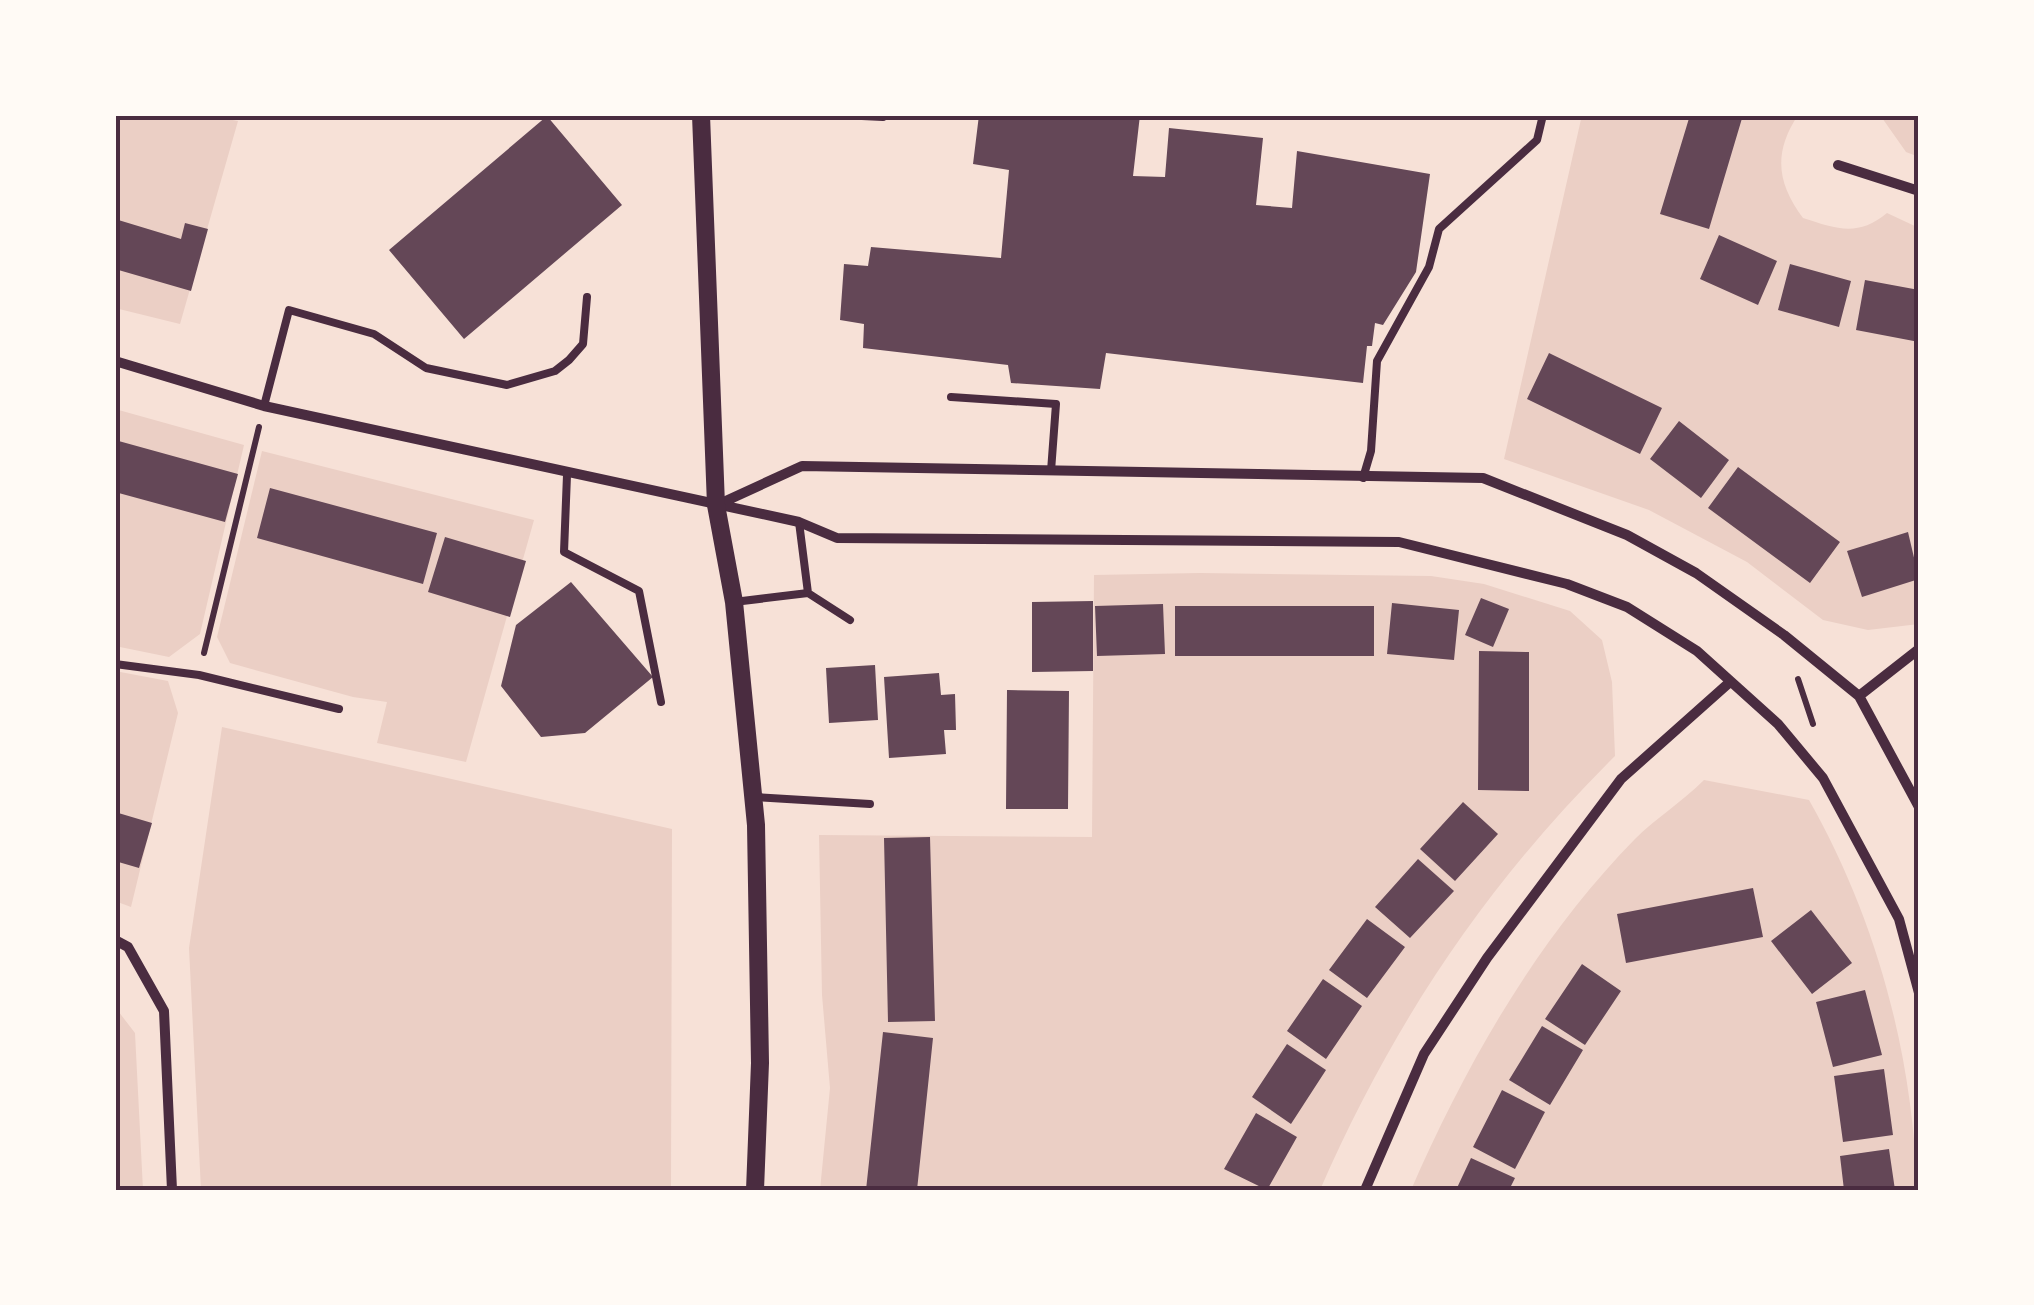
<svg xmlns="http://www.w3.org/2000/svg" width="2034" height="1305" viewBox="0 0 2034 1305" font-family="Quicksand,sans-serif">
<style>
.green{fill:#ebcfc5}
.building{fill:#644757}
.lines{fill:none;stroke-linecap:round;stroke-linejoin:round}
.path{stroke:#4a2c40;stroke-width:6}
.service{stroke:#4a2c40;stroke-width:8}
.minor{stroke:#4a2c40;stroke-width:10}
.tertiary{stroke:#4a2c40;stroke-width:18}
.neatline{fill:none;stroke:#4a2c40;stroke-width:4}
</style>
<rect width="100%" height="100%" fill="#f7e1d7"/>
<!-- green -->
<path class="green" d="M 115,115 L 206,115 L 238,121 L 180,324 L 115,308 Z
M 1582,115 L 1798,115 C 1773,153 1777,183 1803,218 C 1837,229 1858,237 1887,213 L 1919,228 L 1919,624 L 1868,630 L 1823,620 L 1747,562 L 1649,510 L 1504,459 Z
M 1880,115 L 1919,115 L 1919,157 L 1906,152 Z
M 115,409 L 244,445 L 200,634 L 169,657 L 115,646 Z
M 262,451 L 534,520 L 466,762 L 377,743 L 387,702 L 353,697 L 230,663 L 217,637 Z
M 1200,573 L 1431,576 L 1484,584 L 1570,611 L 1602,640 L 1612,682 L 1615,756 C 1486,884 1393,1023 1320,1190 L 820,1190 L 830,1088 L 822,995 L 819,835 L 1092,837 L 1094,575 Z
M 115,671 L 168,681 L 178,713 L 131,907 L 115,901 Z
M 222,727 L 672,829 L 671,1190 L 201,1190 L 189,948 Z
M 1704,780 L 1809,800 C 1876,918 1913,1054 1917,1190 L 1411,1190 C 1466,1064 1537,939 1635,839 C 1656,818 1682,802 1704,780 Z
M 115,1007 L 135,1033 L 143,1190 L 115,1190 Z"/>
<!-- building -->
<path class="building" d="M 979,115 L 1140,115 L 1133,176 L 1165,177 L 1169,128 L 1263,138 L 1256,205 L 1292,208 L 1297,151 L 1430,174 L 1416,272 L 1383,325 L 1375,323 L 1372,346 L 1367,346 L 1363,383 L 1106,353 L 1100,389 L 1011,383 L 1008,365 L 863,348 L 864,324 L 840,320 L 844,264 L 868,266 L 871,247 L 1001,258 L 1009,170 L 973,164 Z
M 1690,115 L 1743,115 L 1709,229 L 1660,214 Z
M 547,116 L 622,205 L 464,339 L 389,250 Z
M 115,219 L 181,239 L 185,223 L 208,229 L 191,291 L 115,269 Z
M 1719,235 L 1777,261 L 1758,305 L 1700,279 Z
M 1790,264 L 1851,281 L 1839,327 L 1778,310 Z
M 1865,280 L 1919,290 L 1919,342 L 1856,330 Z
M 1549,353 L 1662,408 L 1640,454 L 1527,399 Z
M 1679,421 L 1729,460 L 1701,498 L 1650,459 Z
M 115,440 L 238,474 L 225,522 L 115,492 Z
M 1738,467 L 1840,542 L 1810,583 L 1708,508 Z
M 270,488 L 437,533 L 423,584 L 257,538 Z
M 1908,532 L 1919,579 L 1862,597 L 1847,551 Z
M 445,537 L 526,561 L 510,617 L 428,592 Z
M 571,582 L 653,677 L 585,733 L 541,737 L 501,686 L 516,625 Z
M 1481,598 L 1509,609 L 1493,647 L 1465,635 Z
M 1093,601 L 1093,671 L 1032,672 L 1032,602 Z
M 1392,603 L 1459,610 L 1454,660 L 1387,654 Z
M 1163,604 L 1165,654 L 1097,656 L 1095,606 Z
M 1175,606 L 1374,606 L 1374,656 L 1175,656 Z
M 1479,651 L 1529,652 L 1529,791 L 1478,790 Z
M 875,665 L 878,720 L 829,723 L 826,668 Z
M 939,673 L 941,695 L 955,694 L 956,730 L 944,730 L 946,754 L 889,758 L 884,677 Z
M 1007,690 L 1069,691 L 1068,809 L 1006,809 Z
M 1463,802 L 1498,834 L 1455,881 L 1420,849 Z
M 115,812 L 152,823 L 139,868 L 115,861 Z
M 930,837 L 935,1021 L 888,1022 L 884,838 Z
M 1418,859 L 1454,891 L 1410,938 L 1375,907 Z
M 1753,888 L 1763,937 L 1626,963 L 1617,914 Z
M 1811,910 L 1852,963 L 1812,994 L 1771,941 Z
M 1367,919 L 1405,947 L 1367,998 L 1329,970 Z
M 1582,964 L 1621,991 L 1585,1045 L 1545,1019 Z
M 1323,979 L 1362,1006 L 1326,1059 L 1287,1031 Z
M 1865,990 L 1882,1055 L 1833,1067 L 1816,1002 Z
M 1542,1026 L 1583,1050 L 1550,1105 L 1509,1080 Z
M 883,1032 L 933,1038 L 917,1190 L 866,1190 Z
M 1287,1044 L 1326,1070 L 1291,1124 L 1252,1097 Z
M 1884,1069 L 1893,1135 L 1843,1142 L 1834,1076 Z
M 1502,1090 L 1545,1112 L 1515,1169 L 1473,1147 Z
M 1256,1113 L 1297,1137 L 1267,1190 L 1224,1169 Z
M 1889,1149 L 1895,1190 L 1844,1190 L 1840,1156 Z
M 1471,1158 L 1515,1178 L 1509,1190 L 1456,1190 Z"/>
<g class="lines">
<!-- path -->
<path class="path" d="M 204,653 L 259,427
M 1798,679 L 1813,724"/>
<!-- service -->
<path class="service" d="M 841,115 L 883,117
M 951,397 L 1056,404 L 1051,471
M 264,406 L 289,310 L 374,334 L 426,368 L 507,385 L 555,371 L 569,360 L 583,344 L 587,297
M 567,475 L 564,552 L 639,591 L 661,702
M 1363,478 L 1371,451 L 1377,361 L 1429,267 L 1439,229 L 1537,140 L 1543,115
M 799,522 L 808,593
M 734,602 L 808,593 L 850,620
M 115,664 L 199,675 L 339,709
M 755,797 L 870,804"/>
<!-- minor -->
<path class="minor" d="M 1838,165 L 1919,191
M 115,361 L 264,406 L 799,522 L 837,538 L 1399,542 L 1567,584 L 1627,607 L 1697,651 L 1778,724 L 1823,778 L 1899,919 L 1919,993
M 717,505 L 802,466 L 1483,478 L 1627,535 L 1696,573 L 1784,635 L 1859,696 L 1919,807
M 1859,696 L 1919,649
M 115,940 L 128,947 L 164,1011 L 172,1190
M 1365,1190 L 1424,1054 L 1487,958 L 1621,779 L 1730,682"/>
<!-- tertiary -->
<path class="tertiary" d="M 701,115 L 716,505 L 734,602 L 756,825 L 760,1063 L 755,1190"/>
</g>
<!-- border -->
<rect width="2034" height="1305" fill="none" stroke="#fffaf5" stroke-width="235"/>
<rect x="118" y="118" width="1798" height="1070" class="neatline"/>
</svg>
